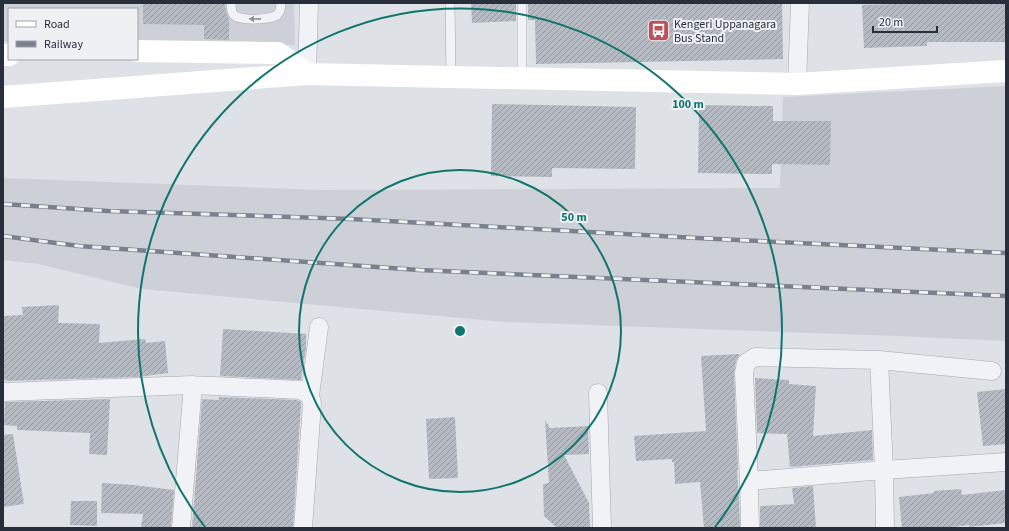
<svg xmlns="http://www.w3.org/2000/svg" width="1009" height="531" viewBox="0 0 1009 531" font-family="'Source Sans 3',sans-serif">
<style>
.built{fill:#cdd0d7}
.building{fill:url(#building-hatch)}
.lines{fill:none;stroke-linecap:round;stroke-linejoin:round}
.lane-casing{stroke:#a4a8af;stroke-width:10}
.street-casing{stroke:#a4a8af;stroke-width:19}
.lane{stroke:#f1f2f5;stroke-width:9}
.street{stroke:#f1f2f5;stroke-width:18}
.secondary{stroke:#fff;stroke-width:22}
.rail-casing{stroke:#7a808e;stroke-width:4.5}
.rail{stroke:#eef0f4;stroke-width:3;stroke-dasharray:9;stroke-linecap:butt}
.oneway{fill:#8d9098}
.ring{fill:none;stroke:#0f766e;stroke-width:2}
.labels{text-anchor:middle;stroke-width:4;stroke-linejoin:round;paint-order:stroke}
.poi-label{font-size:12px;fill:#292e3b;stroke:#eef0f4;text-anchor:start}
.centre{fill:#0f766e;stroke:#eef0f4;stroke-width:2}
.ring-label{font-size:12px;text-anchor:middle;font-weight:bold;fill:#0f766e;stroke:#eef0f4;stroke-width:4;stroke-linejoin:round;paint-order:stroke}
</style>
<defs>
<pattern id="building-hatch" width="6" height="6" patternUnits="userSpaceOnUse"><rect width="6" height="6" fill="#b6bac2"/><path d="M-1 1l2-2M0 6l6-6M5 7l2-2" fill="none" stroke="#94989f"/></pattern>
</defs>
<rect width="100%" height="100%" fill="#dee1e6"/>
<!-- built -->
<path class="built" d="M 3,3 L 294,3 L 295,45 L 137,43 L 137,9 L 9,9 L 9,41 L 3,41 Z
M 1006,86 L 1006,341 L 898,336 L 505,322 L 142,289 L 38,264 L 3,260 L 3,178 L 319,190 L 780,188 L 783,97 Z"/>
<!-- building -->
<path class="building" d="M 143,3 L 225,3 L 226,12 L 229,19 L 229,40 L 204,39 L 204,25 L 143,24 Z
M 471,3 L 516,3 L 516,21 L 472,23 Z
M 528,3 L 782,3 L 783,59 L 536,64 L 535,20 L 528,20 Z
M 931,3 L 1006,3 L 1006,42 L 927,42 L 927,46 L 864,48 L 862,5 Z
M 492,104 L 636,107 L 635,169 L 552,168 L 552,177 L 491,176 Z
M 699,105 L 773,106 L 773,121 L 831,121 L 830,165 L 772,164 L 772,174 L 698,173 Z
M 59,305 L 58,323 L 100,324 L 99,343 L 145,339 L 146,343 L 165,341 L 168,373 L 138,377 L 6,381 L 6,379 L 3,380 L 3,316 L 23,315 L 22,307 Z
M 223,329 L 306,334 L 306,348 L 301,380 L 220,376 Z
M 740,354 L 736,361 L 734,373 L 738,470 L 737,470 L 739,498 L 740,528 L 704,528 L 700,482 L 675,484 L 674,462 L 672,462 L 672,459 L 636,461 L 634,436 L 706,431 L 701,356 Z
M 755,378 L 789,380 L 789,384 L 816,386 L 813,436 L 872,430 L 873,460 L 790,467 L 787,434 L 757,433 Z
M 1006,389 L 1006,444 L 983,446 L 977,392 Z
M 219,397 L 297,400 L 301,402 L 301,405 L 293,528 L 192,528 L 202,399 L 219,400 Z
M 110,399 L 107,455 L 89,454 L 90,433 L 17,430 L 17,426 L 4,425 L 5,402 Z
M 455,417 L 458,478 L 429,479 L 426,419 Z
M 545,420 L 550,428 L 588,426 L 589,454 L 564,455 L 589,503 L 590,528 L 557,528 L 544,516 L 543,484 L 549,483 Z
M 13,434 L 24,504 L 3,507 L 3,435 Z
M 102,483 L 134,485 L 174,490 L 171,528 L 141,528 L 143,514 L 101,513 Z
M 813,486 L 816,528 L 760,528 L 760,506 L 794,504 L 792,488 Z
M 961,489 L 962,495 L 1006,490 L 1006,523 L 969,527 L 969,525 L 944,528 L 902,528 L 899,497 L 934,493 L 934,491 Z
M 71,501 L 97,501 L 97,526 L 70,525 Z"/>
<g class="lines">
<defs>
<path id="lane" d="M 231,3 C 231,7 231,12 234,15 C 240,21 270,20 277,15 C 280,12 281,7 281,3
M 450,3 L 451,76
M 522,3 L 522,78"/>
<path id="street" d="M 307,74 L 309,3
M 797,84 L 800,3
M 879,360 L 884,470 L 885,528
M 3,392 L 193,385 L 300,390 L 310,395
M 598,393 L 602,528
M 749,481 L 884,470 L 1006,462
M 181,528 L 193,385
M 303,528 L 312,404 L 310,395 L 319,327
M 750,528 L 749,481 L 744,373 L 746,363 L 755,357 L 879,360 L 992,371"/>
</defs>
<!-- lane casing -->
<use href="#lane" class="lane-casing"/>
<!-- street casing -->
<use href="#street" class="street-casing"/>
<!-- lane -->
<use href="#lane" class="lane"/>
<!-- street -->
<use href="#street" class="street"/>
<!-- secondary -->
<path class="secondary" d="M 137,51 L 278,53 L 307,74
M 3,55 L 9,55
M 3,97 L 307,74 L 797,84 L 1006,71"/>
<defs>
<path id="rail" d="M 3,204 L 108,211 L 351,219 L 697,238 L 1006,253
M 3,236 L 79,246 L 419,270 L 1006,296"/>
</defs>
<!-- rail casing -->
<use href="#rail" class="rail-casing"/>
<!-- rail -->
<use href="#rail" class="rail"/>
</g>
<!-- one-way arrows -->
<defs><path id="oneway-solid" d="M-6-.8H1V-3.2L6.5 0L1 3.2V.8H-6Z"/></defs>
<use class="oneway" href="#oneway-solid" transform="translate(255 19) rotate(179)"/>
<!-- distance rings -->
<g class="ring">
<circle cx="460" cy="331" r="161"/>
<path d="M205 527A322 322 0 1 1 715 527"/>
</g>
<!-- icons -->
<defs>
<symbol id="bus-square" viewBox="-11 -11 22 22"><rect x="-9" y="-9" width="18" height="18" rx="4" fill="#be5057" stroke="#eef0f4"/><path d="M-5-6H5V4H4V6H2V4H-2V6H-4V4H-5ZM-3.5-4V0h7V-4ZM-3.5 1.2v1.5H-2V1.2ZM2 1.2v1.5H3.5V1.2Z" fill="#fff"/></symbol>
</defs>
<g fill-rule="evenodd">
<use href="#bus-square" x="646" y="18" width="25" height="25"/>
</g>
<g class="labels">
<!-- poi labels -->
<g class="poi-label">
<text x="674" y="28">Kengeri Uppanagara<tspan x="674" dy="14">Bus Stand</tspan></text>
</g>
</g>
<circle cx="460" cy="331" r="6" class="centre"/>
<g class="ring-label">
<text x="688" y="108">100 m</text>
<text x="574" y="221">50 m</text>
</g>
<!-- border -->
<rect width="1009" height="531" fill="none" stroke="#292e3b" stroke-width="8"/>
<!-- legend -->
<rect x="8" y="8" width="130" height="52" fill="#eef0f4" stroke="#9fa2aa"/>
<rect x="16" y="21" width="20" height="6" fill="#ffffff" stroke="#9fa2aa"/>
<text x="44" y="28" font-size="12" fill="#292e3b">Road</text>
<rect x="16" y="41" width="20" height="6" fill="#7a808e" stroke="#9fa2aa"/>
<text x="44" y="48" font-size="12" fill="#292e3b">Railway</text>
<!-- scale -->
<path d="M873 26v6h64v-6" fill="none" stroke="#292e3b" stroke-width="2"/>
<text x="879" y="26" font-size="12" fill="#292e3b" stroke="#eef0f4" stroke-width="3" paint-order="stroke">20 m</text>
</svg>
